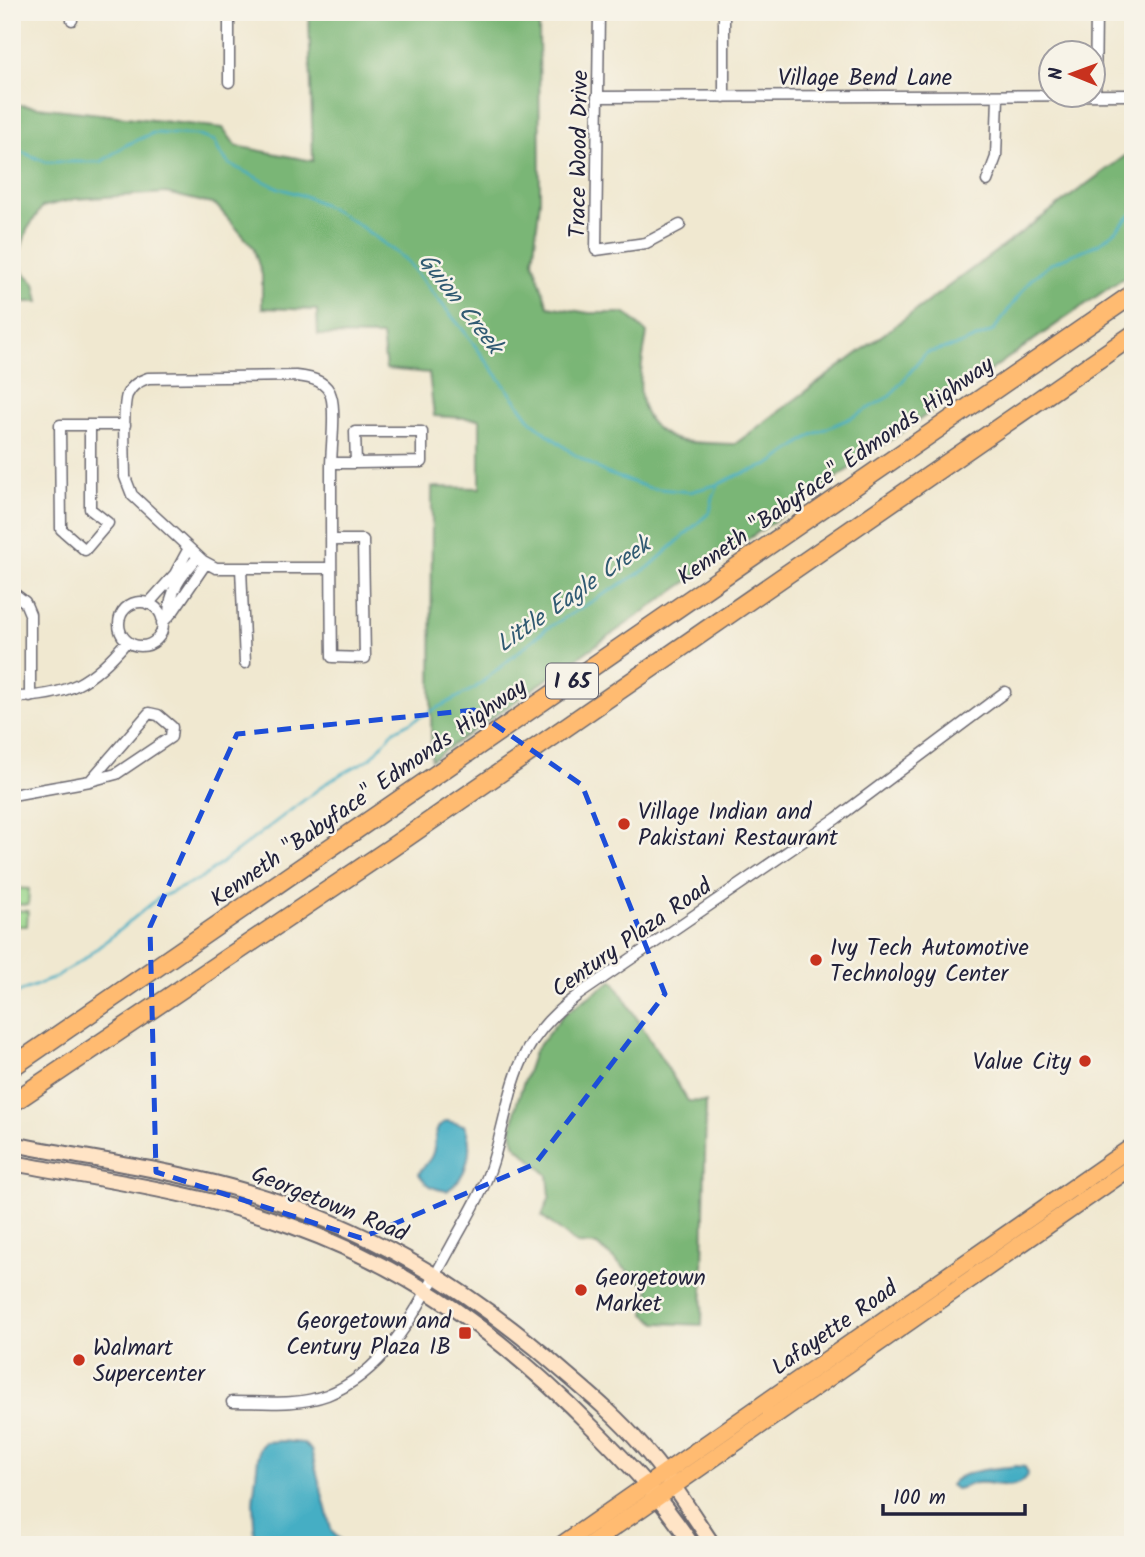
<svg xmlns="http://www.w3.org/2000/svg" width="1145" height="1557" viewBox="0 0 1145 1557" font-family="Kalam,sans-serif">
<style>
.green{fill:#99d58a;stroke:#5e7c62;stroke-width:2}
.forest{fill:#7ab676;stroke:#4e6c58;stroke-width:2}
.water{fill:#45aec4;stroke:#346880;stroke-width:2}
.lines{fill:none;stroke-linecap:round;stroke-linejoin:round}
.stream{stroke:#45aec4;stroke-width:2.5}
.minor-casing{stroke:#6a676f;stroke-width:13}
.secondary-casing{stroke:#6a676f;stroke-width:18}
.primary-casing{stroke:#6a676f;stroke-width:19}
.motorway-casing{stroke:#6a676f;stroke-width:21}
.minor{stroke:#fff;stroke-width:10}
.secondary{stroke:#ffe4c6;stroke-width:14}
.primary{stroke:#ffbb71;stroke-width:16}
.motorway{stroke:#ffbb71;stroke-width:18}
.marked{fill:none;stroke:#1d4ed8;stroke-width:5;stroke-dasharray:14 9;stroke-linejoin:round}
.poi-dot{fill:#c8321e;stroke:#f7f3e8;stroke-width:2.5}
.labels{text-anchor:middle;stroke-width:5;stroke-linejoin:round;paint-order:stroke}
.shield{fill:#f7f3e8;stroke:#62616f;stroke-width:2}
.shield-label{font-size:21px;font-weight:bold;fill:#22223b}
.street-label{font-size:23px;fill:#22223b;stroke:#f7f3e8}
.poi-label{font-size:23px;fill:#22223b;stroke:#f7f3e8;text-anchor:start}
.water-label{font-size:24px;font-style:italic;fill:#305a72;stroke:#f7f3e8}
</style>
<rect width="100%" height="100%" fill="#f7f3e8"/>
<filter id="ink" filterUnits="userSpaceOnUse"><feTurbulence type="fractalNoise" baseFrequency=".0143" numOctaves="2"/><feDisplacementMap in="SourceGraphic" scale="14" xChannelSelector="R" yChannelSelector="G"/><feConvolveMatrix kernelMatrix="1 2 1 2 8 2 1 2 1" color-interpolation-filters="sRGB"/></filter>
<filter id="wash" filterUnits="userSpaceOnUse"><feTurbulence type="fractalNoise" baseFrequency=".00686" numOctaves="4" result="noise"/><feDisplacementMap in="SourceGraphic" scale="28" xChannelSelector="R" yChannelSelector="G"/><feGaussianBlur stdDeviation="1.57" result="paint"/><feColorMatrix in="noise" values="0 0 0 0 0 0 0 0 0 0 0 0 0 0 0 0 0 1.4 0 .05"/><feComposite in="paint" operator="in"/></filter>
<g filter="url(#wash)">
<rect width="100%" height="100%" fill="#f0e8d0"/>
<!-- green -->
<path class="green" d="M 12,888 L 29,889 L 28,905 L 12,904 Z
M 12,910 L 28,911 L 27,926 L 12,926 Z"/>
<!-- forest -->
<path class="forest" d="M 309,12 L 539,12 L 540,200 L 533,261 L 548,306 L 589,313 L 626,313 L 647,333 C 641,371 627,420 674,439 C 685,444 721,443 735,444 L 1133,150 L 1133,271 L 431,760 L 432,487 L 480,488 L 480,419 L 434,416 L 429,373 L 386,369 L 382,336 L 318,335 L 317,310 L 262,308 L 262,275 L 253,247 L 216,205 L 166,193 L 75,199 L 42,207 L 27,230 L 20,252 L 22,271 L 35,283 L 39,302 L 12,302 L 12,104 L 223,128 L 236,146 L 313,161 Z
M 613,980 L 688,1101 L 706,1102 L 702,1325 L 657,1323 L 645,1314 L 649,1289 L 597,1245 L 577,1244 L 542,1216 L 550,1196 L 548,1175 L 514,1144 L 512,1128 L 517,1102 L 534,1052 L 563,1015 Z"/>
<!-- water -->
<path class="water" d="M 447,1121 L 464,1125 C 475,1147 468,1177 447,1191 C 433,1189 426,1185 419,1174 C 422,1166 429,1163 432,1155 C 438,1141 431,1127 447,1121 Z
M 282,1441 L 303,1443 L 311,1450 L 332,1532 L 346,1545 L 255,1545 L 253,1502 L 259,1449 L 264,1442 Z
M 1016,1466 L 1025,1467 L 1028,1473 C 1020,1495 995,1481 977,1483 C 969,1483 963,1489 955,1489 L 950,1485 C 962,1469 997,1469 1016,1466 Z"/>
<g class="lines">
<!-- stream -->
<path class="stream" d="M 12,148 L 46,162 L 101,162 L 124,146 L 153,133 L 196,135 L 215,141 L 219,151 L 229,164 L 276,187 L 307,197 L 324,205 L 356,223 L 405,259 L 464,331 L 532,422 L 572,453 L 606,473 L 650,488 L 690,492 L 719,484
M 12,998 L 19,992 L 52,979 L 83,960 L 157,899 L 202,878 L 329,781 L 371,758 L 394,731 L 475,688 L 546,629 L 648,568 L 710,512 L 713,497 L 719,484 L 738,475 L 769,465 L 812,435 L 855,416 L 890,396 L 926,353 L 959,345 L 993,331 L 1032,278 L 1052,263 L 1098,244 L 1114,232 L 1133,213"/>
</g>
</g>
<g filter="url(#ink)">
<g class="lines">
<defs>
<path id="minor" d="M 72,12 L 72,20
M 229,12 L 229,82
M 599,12 L 596,250 L 646,243 L 680,225
M 1095,95 L 1096,12
M 597,97 L 1133,95
M 724,97 L 724,12
M 987,181 L 996,157 L 998,97
M 60,425 L 90,425 L 90,509 L 108,523 L 85,550 L 61,529 Z
M 90,425 L 125,425
M 355,432 L 422,432 L 422,462 L 356,463 Z
M 331,463 L 356,463
M 241,568 L 245,663
M 331,568 L 216,568 L 203,561 L 132,495 L 125,477 C 125,460 122,408 127,395 C 131,386 139,381 148,378 L 296,376 C 310,377 327,381 331,396 C 336,411 331,449 331,467 C 331,530 331,594 332,657 L 365,658 L 363,540 L 331,540
M 12,592 L 25,602 L 30,614 L 30,697
M119 624a22 22 0 1 1 44 0a22 22 0 1 1-44 0Z
M 148,604 L 175,574 L 189,548
M 169,616 C 169,590 182,575 198,557
M 162,623 L 174,610 L 206,563
M 12,697 C 67,697 92,683 127,641
M 149,713 L 158,715 L 172,727 L 171,737 L 116,774 L 90,781 Z
M 12,795 L 90,781
M 232,1402 C 264,1402 297,1406 327,1395 C 390,1370 420,1302 451,1247 C 466,1219 484,1191 493,1161 C 515,1088 510,1045 578,995 L 837,818 L 1005,692"/>
<path id="secondary" d="M 12,1144 C 85,1158 159,1168 230,1187 C 361,1223 464,1284 565,1373 C 592,1396 619,1419 642,1446 C 669,1476 690,1511 713,1545
M 12,1163 C 106,1180 202,1193 292,1226 C 414,1270 502,1336 593,1428 C 631,1466 662,1499 692,1545"/>
<path id="primary" d="M 561,1545 L 1133,1146
M 589,1545 L 1133,1166"/>
<path id="motorway" d="M 12,1067 L 1133,294
M 12,1103 L 391,848 L 1133,335"/>
</defs>
<!-- minor casing -->
<use href="#minor" class="minor-casing"/>
<!-- secondary casing -->
<use href="#secondary" class="secondary-casing"/>
<!-- primary casing -->
<use href="#primary" class="primary-casing"/>
<!-- motorway casing -->
<use href="#motorway" class="motorway-casing"/>
<!-- minor -->
<use href="#minor" class="minor"/>
<!-- secondary -->
<use href="#secondary" class="secondary"/>
<!-- primary -->
<use href="#primary" class="primary"/>
<!-- motorway -->
<use href="#motorway" class="motorway"/>
</g>
</g>
<!-- marked area -->
<path class="marked" d="M 474,710 L 582,785 L 665,994 L 535,1164 L 361,1238 L 156,1172 L 150,927 L 237,734 Z"/>
<!-- markers -->
<g class="poi-dot">
<circle cx="624" cy="824" r="7"/>
<circle cx="816" cy="960" r="7"/>
<circle cx="1085" cy="1061" r="7"/>
<circle cx="581" cy="1290" r="7"/>
<rect x="458" y="1326" width="14" height="14" rx="3.5"/>
<circle cx="79" cy="1360" r="7"/>
</g>
<g class="labels">
<!-- shield labels -->
<rect class="shield" x="546" y="663.5" width="52" height="35" rx="5"/>
<g class="shield-label">
<text x="572" y="688">I 65</text>
</g>
<!-- street labels -->
<g class="street-label">
<text x="865" y="85">Village Bend Lane</text>
<text transform="translate(578 154) rotate(-89)" y="8">Trace Wood Drive</text>
<text transform="translate(835 470) rotate(-35)" y="8">Kenneth "Babyface" Edmonds Highway</text>
<text transform="translate(368 792) rotate(-35)" y="8">Kenneth "Babyface" Edmonds Highway</text>
<text transform="translate(631 937) rotate(-35)" y="8">Century Plaza Road</text>
<text transform="translate(330 1203) rotate(22)" y="8">Georgetown Road</text>
<text transform="translate(834 1327) rotate(-35)" y="8">Lafayette Road</text>
</g>
<!-- poi labels -->
<g class="poi-label">
<text x="638" y="819">Village Indian and<tspan x="638" dy="26">Pakistani Restaurant</tspan></text>
<text x="830" y="955">Ivy Tech Automotive<tspan x="830" dy="26">Technology Center</tspan></text>
<text x="1071" y="1069" text-anchor="end">Value City</text>
<text x="595" y="1285">Georgetown<tspan x="595" dy="26">Market</tspan></text>
<text x="451" y="1328" text-anchor="end">Georgetown and<tspan x="451" dy="26">Century Plaza IB</tspan></text>
<text x="93" y="1355">Walmart<tspan x="93" dy="26">Supercenter</tspan></text>
</g>
<!-- water labels -->
<g class="water-label">
<text transform="translate(461 303) rotate(52)" y="8">Guion Creek</text>
<text transform="translate(573 594) rotate(-35)" y="8">Little Eagle Creek</text>
</g>
</g>
<!-- margin -->
<rect width="1145" height="1557" fill="none" stroke="#f7f3e8" stroke-width="42"/>
<!-- north arrow -->
<g transform="translate(1072 74) rotate(271)"><circle r="33" fill="#f7f3e8" stroke="#a29fa3" stroke-width="2"/>
<path d="M0-5L12 26L0 18L-12 26Z" fill="#c8321e"/>
<text y="-10" font-size="19" font-weight="bold" text-anchor="middle" fill="#22223b">N</text>
</g>
<!-- scale -->
<path d="M883 1504v10h142v-10" fill="none" stroke="#22223b" stroke-width="3.5"/>
<text x="893" y="1504" font-size="21" fill="#22223b" stroke="#f7f3e8" stroke-width="5" paint-order="stroke">100 m</text>
</svg>
